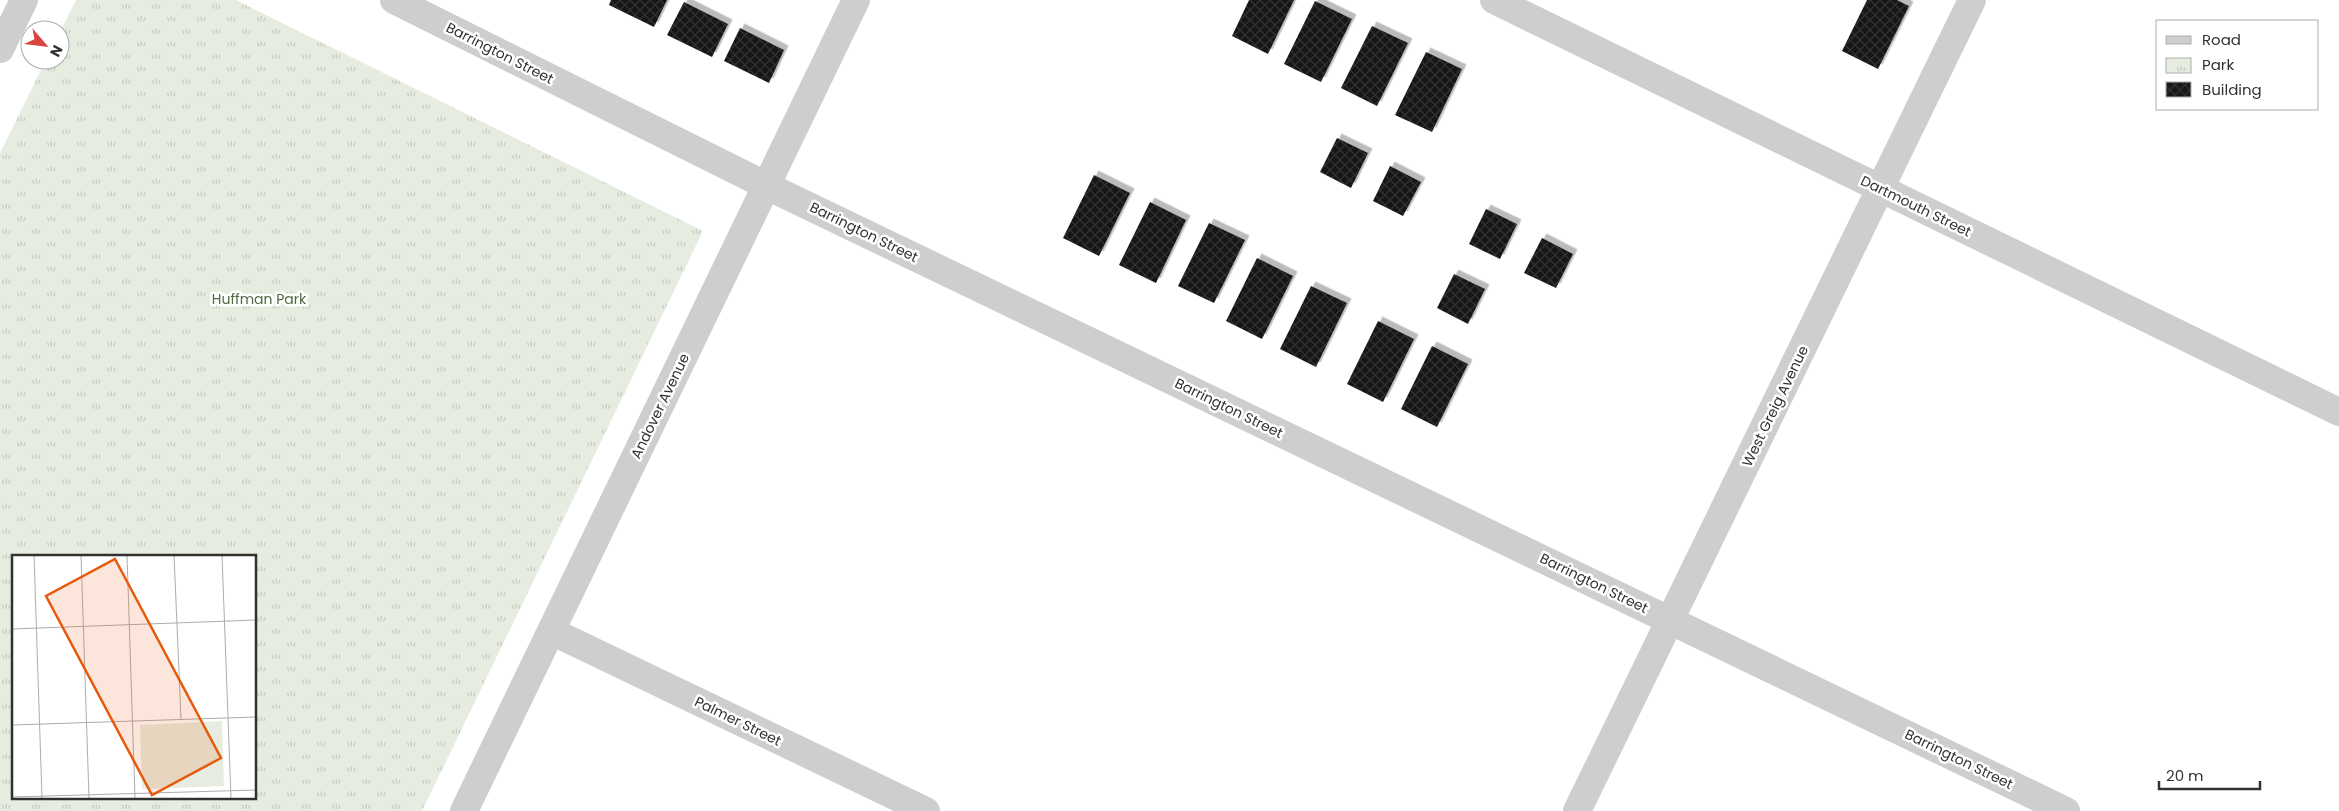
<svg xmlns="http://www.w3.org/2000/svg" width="2339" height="811" viewBox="0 0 2339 811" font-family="Poppins,sans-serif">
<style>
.park{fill:url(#park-tufts);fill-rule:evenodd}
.building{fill:url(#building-cross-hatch);filter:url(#shadow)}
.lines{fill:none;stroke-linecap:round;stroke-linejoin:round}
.street{stroke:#cecece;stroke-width:28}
.labels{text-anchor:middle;stroke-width:5;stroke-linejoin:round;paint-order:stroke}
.street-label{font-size:14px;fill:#313131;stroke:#fff}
.park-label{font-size:14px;fill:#506a41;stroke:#fff}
.inset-road{fill:none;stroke:#adadad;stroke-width:1}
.view{fill:#e8590c;fill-opacity:0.15;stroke:#e8590c;stroke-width:2.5}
.inset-edge{fill:none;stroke:#313131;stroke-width:2.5}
</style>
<defs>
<pattern id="park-tufts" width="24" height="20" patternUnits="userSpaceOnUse" patternTransform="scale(1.25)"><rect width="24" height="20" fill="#e6ede0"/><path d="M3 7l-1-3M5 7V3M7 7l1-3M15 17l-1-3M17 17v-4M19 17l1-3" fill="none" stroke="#c6ccc1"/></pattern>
<pattern id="building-cross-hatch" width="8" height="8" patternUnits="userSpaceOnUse" patternTransform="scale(1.25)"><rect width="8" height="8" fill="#181818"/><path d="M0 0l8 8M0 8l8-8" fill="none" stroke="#313131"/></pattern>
<filter id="shadow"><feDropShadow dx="4.5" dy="-4.5" stdDeviation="0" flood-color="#0004"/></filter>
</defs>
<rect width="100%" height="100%" fill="#fff"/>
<!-- park -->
<path class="park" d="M 76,0 L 236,0 L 703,231 L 422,811 L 0,811 L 0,153 L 46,60 L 60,60 L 60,32 ZM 14,556 L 255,556 L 255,797 L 14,797 Z"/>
<!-- building -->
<path class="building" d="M 611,0 L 667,0 L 654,27 L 609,5 Z
M 1249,0 L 1294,0 L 1268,54 L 1232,36 Z
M 1867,0 L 1897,0 L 1909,6 L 1878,69 L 1842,51 Z
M 1315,1 L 1352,19 L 1321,82 L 1284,64 Z
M 684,2 L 728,24 L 712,57 L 667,35 Z
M 1372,26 L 1408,43 L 1377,106 L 1341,88 Z
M 740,28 L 784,50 L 769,83 L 724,61 Z
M 1426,52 L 1462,69 L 1432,132 L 1395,115 Z
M 1337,138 L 1368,153 L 1351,188 L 1320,172 Z
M 1390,166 L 1421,182 L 1403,216 L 1373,201 Z
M 1094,175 L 1130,193 L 1099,256 L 1063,238 Z
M 1150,202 L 1186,220 L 1156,283 L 1119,265 Z
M 1486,209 L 1517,224 L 1500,259 L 1469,244 Z
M 1209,223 L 1245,240 L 1214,303 L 1178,286 Z
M 1542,238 L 1573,254 L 1556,288 L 1524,273 Z
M 1257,258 L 1293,276 L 1262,339 L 1226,321 Z
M 1454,274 L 1485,289 L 1468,324 L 1437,308 Z
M 1311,286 L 1347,303 L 1316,367 L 1280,349 Z
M 1378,321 L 1414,339 L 1383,402 L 1347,384 Z
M 1432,346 L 1468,364 L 1437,427 L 1401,409 Z"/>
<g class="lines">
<!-- street -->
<path class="street" d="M 394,0 L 767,186 L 2066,811
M 1494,0 L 2339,412
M 0,49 L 24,0
M 551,631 L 926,811
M 464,811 L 856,0
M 1577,811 L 1972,0"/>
</g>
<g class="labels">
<!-- street labels -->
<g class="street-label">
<text transform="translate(500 53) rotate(27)" y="5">Barrington Street</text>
<text transform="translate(1916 206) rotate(26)" y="5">Dartmouth Street</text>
<text transform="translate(864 232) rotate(26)" y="5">Barrington Street</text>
<text transform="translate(660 406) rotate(-64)" y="5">Andover Avenue</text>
<text transform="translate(1775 406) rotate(-64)" y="5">West Greig Avenue</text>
<text transform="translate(1229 408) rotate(26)" y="5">Barrington Street</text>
<text transform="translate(1594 583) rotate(26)" y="5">Barrington Street</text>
<text transform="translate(738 721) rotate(26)" y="5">Palmer Street</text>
<text transform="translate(1959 759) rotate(26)" y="5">Barrington Street</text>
</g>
<!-- park labels -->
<g class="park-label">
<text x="259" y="304">Huffman Park</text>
</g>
</g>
<!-- overview -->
<g transform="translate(12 555)">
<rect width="244" height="244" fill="#fff"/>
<path d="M 210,166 L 212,231 L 130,234 L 128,170 Z" fill="#e6ede0"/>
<path class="inset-road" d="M 22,0 L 30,243M 69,0 L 77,243M 115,0 L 123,243M 162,0 L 169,164M 210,0 L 219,243M 0,74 L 244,65M 0,170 L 244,162M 0,242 L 244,235"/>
<path class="view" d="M 103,4 L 209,203 L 140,240 L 34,41 Z"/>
<rect width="244" height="244" class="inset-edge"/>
</g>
<!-- legend -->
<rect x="2156" y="20" width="162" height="90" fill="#ffffff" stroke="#adadad"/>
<rect x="2166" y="36" width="25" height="8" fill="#cecece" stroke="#adadad"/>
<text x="2202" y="45" font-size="15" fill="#313131">Road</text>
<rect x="2166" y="58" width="25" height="15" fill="url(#park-tufts)" stroke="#adadad"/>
<text x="2202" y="70" font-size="15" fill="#313131">Park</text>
<rect x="2166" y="82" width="25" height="15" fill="url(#building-cross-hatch)" stroke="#adadad"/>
<text x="2202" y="95" font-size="15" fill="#313131">Building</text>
<!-- north arrow -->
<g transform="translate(45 45) rotate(118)"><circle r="24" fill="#ffffff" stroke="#adadad"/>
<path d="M0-4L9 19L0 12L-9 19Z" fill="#da4441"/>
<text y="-8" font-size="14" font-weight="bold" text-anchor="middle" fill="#313131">N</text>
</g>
<!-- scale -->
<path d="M2159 781v8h101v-8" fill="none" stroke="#313131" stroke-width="2.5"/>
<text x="2166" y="781" font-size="15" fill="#313131" stroke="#ffffff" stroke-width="4" paint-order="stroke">20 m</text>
</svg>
